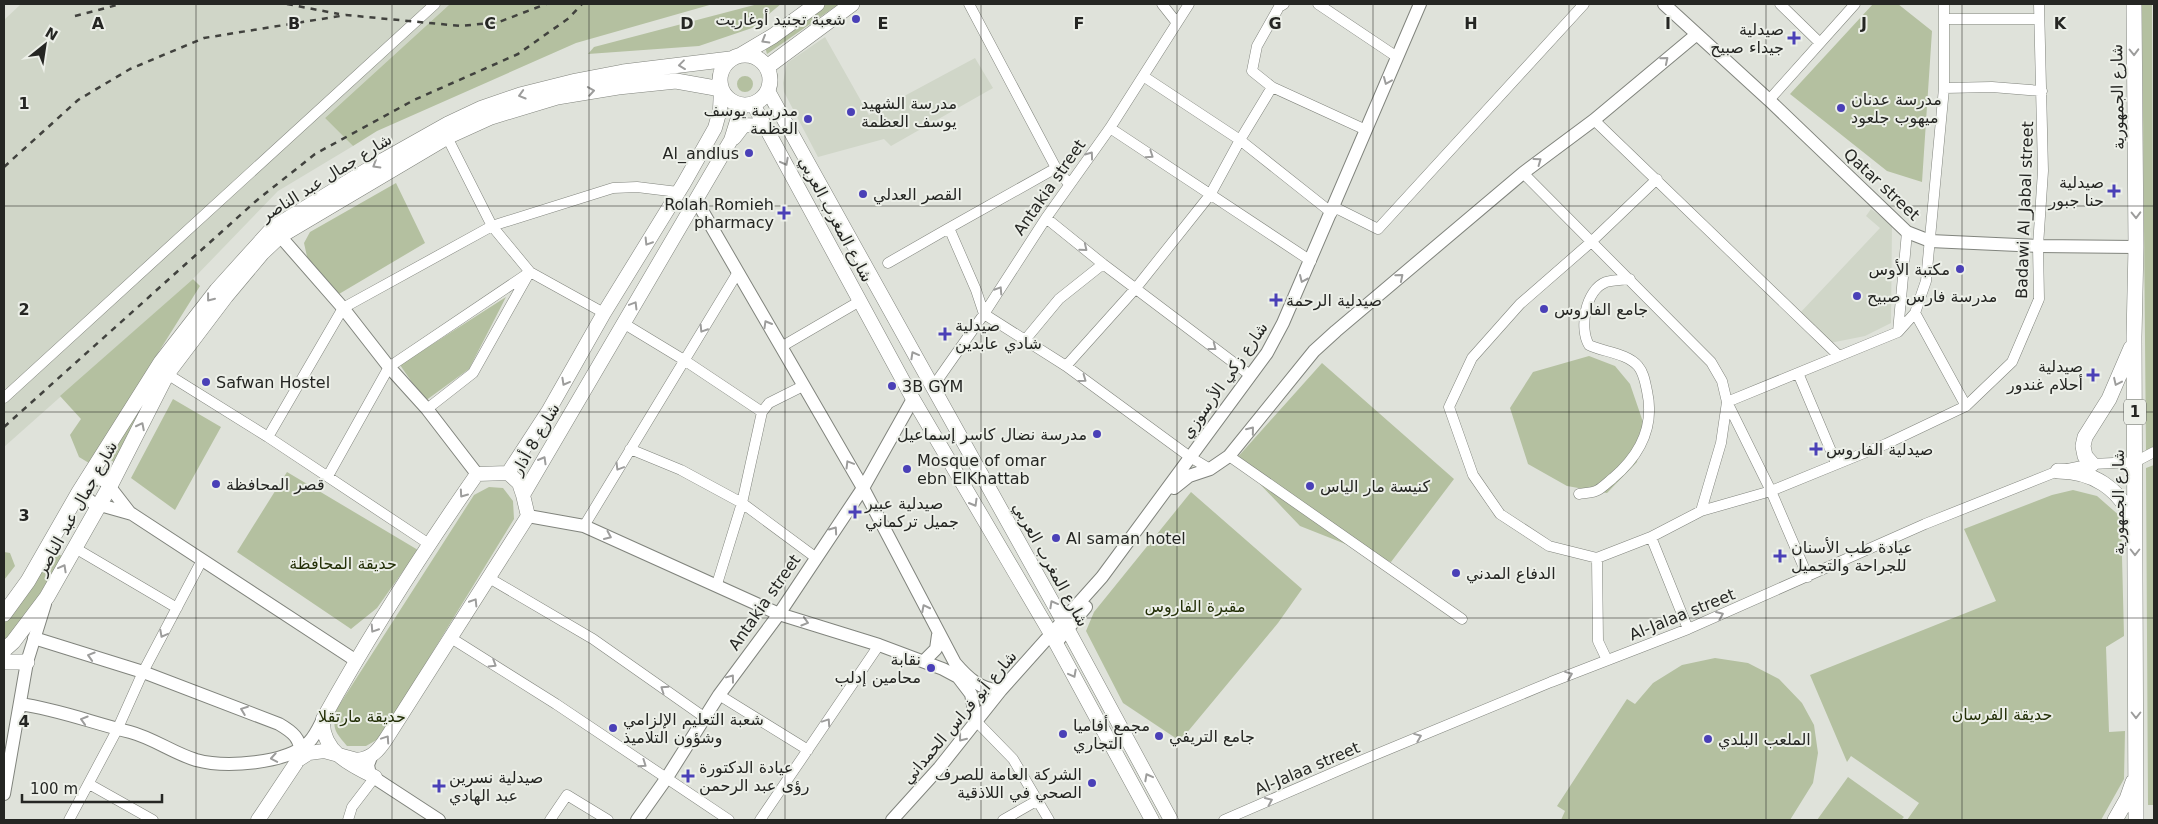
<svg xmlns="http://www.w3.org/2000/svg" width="2158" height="824" viewBox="0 0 2158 824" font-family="'DejaVu Sans',Cairo,sans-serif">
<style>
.built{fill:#d0d6c8}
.green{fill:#b4c0a0}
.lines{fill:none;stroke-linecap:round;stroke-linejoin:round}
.minor-casing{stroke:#81847d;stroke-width:11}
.tertiary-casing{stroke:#81847d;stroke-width:14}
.secondary-casing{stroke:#81847d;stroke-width:15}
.primary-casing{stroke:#81847d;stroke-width:16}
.minor{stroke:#fff;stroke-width:10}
.tertiary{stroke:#fff;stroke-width:12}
.secondary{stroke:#fff;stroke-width:14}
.primary{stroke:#fff;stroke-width:15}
.rail{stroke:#41423e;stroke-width:2.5;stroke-dasharray:6 6;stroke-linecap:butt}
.oneway{stroke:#9d9d9c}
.grid{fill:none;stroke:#252623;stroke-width:1;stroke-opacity:0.55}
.poi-dot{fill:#4a40b7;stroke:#ecefe8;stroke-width:2}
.labels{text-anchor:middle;stroke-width:4;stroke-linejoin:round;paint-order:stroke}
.shield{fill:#ecefe8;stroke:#61625e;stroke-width:1}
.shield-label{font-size:15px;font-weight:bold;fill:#252623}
.poi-label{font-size:16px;fill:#252623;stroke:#ecefe8;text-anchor:start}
.street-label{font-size:16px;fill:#252623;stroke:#ecefe8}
.park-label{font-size:16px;fill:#243008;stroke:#ecefe8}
.grid-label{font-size:16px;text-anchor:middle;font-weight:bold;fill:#252623;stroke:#ecefe8;stroke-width:4;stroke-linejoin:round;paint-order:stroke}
</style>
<rect width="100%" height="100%" fill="#dfe2da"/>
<!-- built -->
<path class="built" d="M 21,4 L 450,4 L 325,118 L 353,146 L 278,191 L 193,279 L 4,447 L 4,20 Z
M 825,37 L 869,115 L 975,58 L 993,88 L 891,146 L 884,139 L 818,157 L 784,92 L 783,83 L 787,63 Z
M 1871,209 L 1892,225 L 1891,323 L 1865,336 L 1830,343 L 1799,314 L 1880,228 L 1866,216 Z"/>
<!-- green -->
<path class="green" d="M 450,4 L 713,4 L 576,43 L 377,131 L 353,146 L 325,118 Z
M 758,4 L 781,4 L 752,28 L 699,46 L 588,54 L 594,47 Z
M 825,4 L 839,4 L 767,54 L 765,47 Z
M 1873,4 L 1898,4 L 1932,31 L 1922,182 L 1887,171 L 1790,94 Z
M 2142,4 L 2152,4 L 2154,447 L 2146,452 Z
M737 84a8 8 0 1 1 16 0a8 8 0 1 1-16 0Z
M 396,183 L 425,243 L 339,294 L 308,261 L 304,243 L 310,232 Z
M 193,279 L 200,286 L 89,463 L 79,457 L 70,435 L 81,419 L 60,396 Z
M 506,297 L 469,369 L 425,401 L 400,365 Z
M 1589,356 L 1615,366 L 1630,384 L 1643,422 L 1637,462 L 1607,493 L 1567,486 L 1528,464 L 1510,408 L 1533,372 Z
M 1322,363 L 1454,479 L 1391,562 L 1300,526 L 1236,459 Z
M 159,379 L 114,462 L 107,458 Z
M 173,399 L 221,427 L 175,510 L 131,478 Z
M 2154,465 L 2154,805 L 2148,805 L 2146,468 Z
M 287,472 L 418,550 L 377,608 L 351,629 L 237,552 Z
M 489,487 L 503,488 L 513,501 L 514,519 L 380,738 L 366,746 L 347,746 C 335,732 332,729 336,710 L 474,495 Z
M 2073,490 L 2097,496 L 2121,517 L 2124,636 L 2106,647 L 2109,732 L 2125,731 L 2124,779 L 2101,820 L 1907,820 L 1919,803 L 1851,756 L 1847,762 L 1810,675 L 1996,601 L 1964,529 L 2052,495 Z
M 1191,492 L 1302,589 L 1278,623 L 1180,741 L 1123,703 L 1086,631 L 1094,612 Z
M 53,551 L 62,556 L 24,621 L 4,643 L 4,620 Z
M 4,552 L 10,553 L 15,566 L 4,580 Z
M 1715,658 L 1748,663 L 1779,679 L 1802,703 L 1814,725 L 1818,753 L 1813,783 L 1790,820 L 1561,820 L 1565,811 L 1557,806 L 1627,699 L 1635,704 L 1653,683 L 1682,665 Z
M 1848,777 L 1904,817 L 1901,820 L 1817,820 Z"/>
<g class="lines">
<defs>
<path id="minor" d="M 969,4 L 1056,168 L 1069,184
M 1162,4 L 1177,23
M 1318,4 L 1397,57
M 1780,4 L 1819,42
M 1944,19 L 2039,19
M 1143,76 L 1240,140 L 1332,213
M 1272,87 L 1366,130
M 1944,88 L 1992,87 L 2042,91
M 1769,100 L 1855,4
M 1594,120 L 1838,355
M 1110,128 L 1311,261
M 447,137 L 492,226 L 530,272 L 604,313
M 1523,173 L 1711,362 L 1722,381 L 1727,402 L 1771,491 L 1808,577
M 1657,179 L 1590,243 L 1520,304 L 1472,358 L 1449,407 L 1473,475 L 1500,514 L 1549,546 L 1597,558 L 1651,537 L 1701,511 L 1721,443 L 1727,402 L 1898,332 L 1915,313 L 1926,281 L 1944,88 L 1944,4
M 1334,207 L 1378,229 L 1584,4
M 1046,218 L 1103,264 L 1250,375
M 949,228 L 1056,168
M 888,263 L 949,228 L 976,290 L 984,314 L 1066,366 L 1190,457 L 1210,469
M 1915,313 L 1966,406
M 623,323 L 684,360 L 762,412
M 1898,332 L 1907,232
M 1025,340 L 1059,299 L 1103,264
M 781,347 L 860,301
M 1066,366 L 1136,288 L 1210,195 L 1240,140 L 1272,87 L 1252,71 L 1257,46 L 1279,7 L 1284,4
M 1798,373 L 1836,463
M 167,374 L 268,437 L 429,544
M 932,388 L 984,314 L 1046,218 L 1110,128 L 1189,4
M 4,398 L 435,4
M 427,409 L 473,373 L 528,275
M 268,437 L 343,308 L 492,226 L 613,188 L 637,187 L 678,192
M 630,449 L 681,470 L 742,503 L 815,557
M 1229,456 L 1462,619
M 328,476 L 389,367 L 530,272
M 1579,494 C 1585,493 1593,493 1598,490 C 1603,487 1608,482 1613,478 C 1640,455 1655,427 1647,391 C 1645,382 1644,373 1638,366 C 1627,353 1603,352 1589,345 C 1579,329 1585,290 1606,282 C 1613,280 1622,280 1630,279
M 1701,511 L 1771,491 L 1886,444 L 1966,406 L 2012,362 L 2039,299 L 2038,246 L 2043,171 L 2039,4
M 584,526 L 738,272
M 1651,537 L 1688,629
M 75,548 L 177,608
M 1597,558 L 1598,641 L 1607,660
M 489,578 L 593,639 L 704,717
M 717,584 L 742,503 L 762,412 L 769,403 L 803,386
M 451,638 L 556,704 L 729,820
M 719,695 L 808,750
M 976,721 L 1013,759 L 1049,820
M 89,784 L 153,820
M 69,820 L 117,730 L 143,672 L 202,560
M 348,820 L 352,807 L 375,777
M 550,820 L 567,795 L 608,820
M 760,820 L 879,645
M 1003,820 L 1038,800
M 1224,820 L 1365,759 L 1551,682 L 1688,629 L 1925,524 L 2058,471 L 2092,464 L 2135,462 L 2154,452"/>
<path id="tertiary" d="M 1664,4 L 1769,100 L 1907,232 L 1930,241 L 2038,246 L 2136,247
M 696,200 L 863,488 L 955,663 C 967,677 981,691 1001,690
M 280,236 L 343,308 L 389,367 L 427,409 L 477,474
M 90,474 L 106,482 L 130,513
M 1174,488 L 1189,476 L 1210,469 L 1229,456 L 1314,351 L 1336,331 L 1523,173 L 1594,120 L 1697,34
M 79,492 L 93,503 L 132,514 L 355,660
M 528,516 L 584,526 L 779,614 L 879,645 L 943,669 L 958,677 L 971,694 L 976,721
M 34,638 L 143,672 L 279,724 C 291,731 303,739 299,755
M 1056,643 L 1086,607
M 924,661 L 936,649 L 938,635
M 20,704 C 57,709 93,723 130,732 C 153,738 173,753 196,760 C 225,768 287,764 309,742 C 315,736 319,727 323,719
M 371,757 L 368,765 L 370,775 L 439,820
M 4,794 L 27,662 L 45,604
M 637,820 L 666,779 L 719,695 L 779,614 L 863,488 L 913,399
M 892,820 L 939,768 L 1001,690 L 1102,577 L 1267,353 L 1283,323 L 1420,4"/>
<path id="secondary" d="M 768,91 L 1068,630 L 1171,820
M 753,104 L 913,399 L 1051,634 L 1152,820
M 734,138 L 744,125 L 766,126
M 508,473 L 519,483 L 523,495
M 375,777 C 350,765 321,751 323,719 C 370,634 422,553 477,474 L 508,473 L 549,410 L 604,313 L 684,183 L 715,128 L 720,110 L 721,89
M 258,820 L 298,760 L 309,753 L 324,751 L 357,760 C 372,758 378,751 386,739 L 528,516 L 523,495 L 731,140 L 742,105"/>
<path id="primary" d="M 2134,4 L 2136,247 L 2134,337 L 2136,820
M720 80a25 25 0 1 1 50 0a25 25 0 1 1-50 0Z
M 741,55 L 773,36 L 817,4
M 767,67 L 852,4
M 2092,464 L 2085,456 L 2083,446 L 2085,437 L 2109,399 L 2131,348
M 2058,471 C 2092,471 2120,488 2133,521
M 4,614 L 28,581 L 79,492 L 161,362 L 217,290 L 273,228 L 384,160 L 448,124 L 482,108 L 520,95 L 576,81 L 623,72 L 730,59
M 4,650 L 13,642 L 47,597 L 110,486 L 167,374 L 226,296 L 262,253 L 280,236 L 447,137 L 491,117 L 557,97 L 618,87 L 676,81 L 721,89
M 4,662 L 27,662
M 2115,820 L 2127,799 L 2133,782"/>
</defs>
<!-- minor casing -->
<use href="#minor" class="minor-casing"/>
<!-- tertiary casing -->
<use href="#tertiary" class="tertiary-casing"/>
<!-- secondary casing -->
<use href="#secondary" class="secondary-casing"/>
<!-- primary casing -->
<use href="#primary" class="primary-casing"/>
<!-- minor -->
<use href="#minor" class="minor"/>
<!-- tertiary -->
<use href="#tertiary" class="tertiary"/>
<!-- secondary -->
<use href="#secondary" class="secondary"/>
<!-- primary -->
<use href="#primary" class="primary"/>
<!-- rail -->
<path class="rail" d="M 287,4 L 339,14
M 75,16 L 121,4
M 4,167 L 78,100 L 130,69 L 204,38 L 346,15 L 461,26 L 499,22 L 546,4
M 4,427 L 256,201 L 315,154 L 414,100 L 518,54 L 569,18 L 582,4"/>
</g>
<!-- one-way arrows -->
<defs><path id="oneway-chevron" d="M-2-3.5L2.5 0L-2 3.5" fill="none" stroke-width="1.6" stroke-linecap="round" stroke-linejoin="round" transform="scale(1.25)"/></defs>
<g class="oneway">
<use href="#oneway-chevron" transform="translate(765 40) rotate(150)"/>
<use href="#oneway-chevron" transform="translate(2134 52) rotate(89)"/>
<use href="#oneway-chevron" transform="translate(1665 60) rotate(-40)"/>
<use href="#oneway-chevron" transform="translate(682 65) rotate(173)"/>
<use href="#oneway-chevron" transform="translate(1387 81) rotate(113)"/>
<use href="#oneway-chevron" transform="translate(591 91) rotate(-9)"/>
<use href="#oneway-chevron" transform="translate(522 95) rotate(164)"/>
<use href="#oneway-chevron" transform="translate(1090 155) rotate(-54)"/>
<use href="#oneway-chevron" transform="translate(1150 155) rotate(34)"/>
<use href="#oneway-chevron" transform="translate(1538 161) rotate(-36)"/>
<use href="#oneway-chevron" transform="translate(785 162) rotate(62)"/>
<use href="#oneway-chevron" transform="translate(376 165) rotate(149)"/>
<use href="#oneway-chevron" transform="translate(2136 215) rotate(89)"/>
<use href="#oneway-chevron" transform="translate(648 242) rotate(122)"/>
<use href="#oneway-chevron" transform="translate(1084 248) rotate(39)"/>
<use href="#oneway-chevron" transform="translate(1400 277) rotate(-40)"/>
<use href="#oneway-chevron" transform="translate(1303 279) rotate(114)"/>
<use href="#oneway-chevron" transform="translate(999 290) rotate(-57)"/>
<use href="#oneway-chevron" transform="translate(210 298) rotate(128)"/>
<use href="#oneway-chevron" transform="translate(634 305) rotate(-59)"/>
<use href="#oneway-chevron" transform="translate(767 324) rotate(-120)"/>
<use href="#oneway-chevron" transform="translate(703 329) rotate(122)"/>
<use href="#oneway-chevron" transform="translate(1213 347) rotate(38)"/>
<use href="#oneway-chevron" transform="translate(914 355) rotate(-119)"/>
<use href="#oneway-chevron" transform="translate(1083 379) rotate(36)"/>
<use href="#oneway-chevron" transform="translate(565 382) rotate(119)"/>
<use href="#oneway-chevron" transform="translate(2117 382) rotate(115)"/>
<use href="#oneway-chevron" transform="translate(141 426) rotate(-63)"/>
<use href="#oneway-chevron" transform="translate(1251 430) rotate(-51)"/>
<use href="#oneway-chevron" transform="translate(543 460) rotate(-60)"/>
<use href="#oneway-chevron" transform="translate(849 464) rotate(-121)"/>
<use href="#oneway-chevron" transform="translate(619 467) rotate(121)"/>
<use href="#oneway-chevron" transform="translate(463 494) rotate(125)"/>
<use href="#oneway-chevron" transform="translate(974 503) rotate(60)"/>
<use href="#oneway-chevron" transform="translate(834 530) rotate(-55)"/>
<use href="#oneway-chevron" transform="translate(608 536) rotate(24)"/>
<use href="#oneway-chevron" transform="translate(2135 552) rotate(90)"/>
<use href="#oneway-chevron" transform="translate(63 568) rotate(-61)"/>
<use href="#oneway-chevron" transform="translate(474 602) rotate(-58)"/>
<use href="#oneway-chevron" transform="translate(1053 604) rotate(-119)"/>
<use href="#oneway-chevron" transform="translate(925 608) rotate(-117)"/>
<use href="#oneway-chevron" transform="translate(1720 615) rotate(-23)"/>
<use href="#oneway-chevron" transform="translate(805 622) rotate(17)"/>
<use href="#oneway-chevron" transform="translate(374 629) rotate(123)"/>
<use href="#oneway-chevron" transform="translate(163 634) rotate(118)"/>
<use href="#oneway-chevron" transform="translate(91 656) rotate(-163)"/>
<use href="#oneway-chevron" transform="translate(493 664) rotate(32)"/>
<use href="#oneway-chevron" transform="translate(1073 674) rotate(62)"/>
<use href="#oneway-chevron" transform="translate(1569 675) rotate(-22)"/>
<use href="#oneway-chevron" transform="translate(731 678) rotate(-53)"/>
<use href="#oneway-chevron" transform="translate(664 689) rotate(-145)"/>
<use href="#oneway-chevron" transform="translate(244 710) rotate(-159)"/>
<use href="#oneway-chevron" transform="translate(2136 715) rotate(90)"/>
<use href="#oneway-chevron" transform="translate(84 720) rotate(-163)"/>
<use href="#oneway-chevron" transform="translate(827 722) rotate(-56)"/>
<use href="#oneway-chevron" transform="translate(1418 737) rotate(-22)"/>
<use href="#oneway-chevron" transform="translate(962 738) rotate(128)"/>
<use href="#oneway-chevron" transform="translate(386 739) rotate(-56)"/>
<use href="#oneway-chevron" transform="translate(274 758) rotate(170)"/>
<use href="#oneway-chevron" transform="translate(643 764) rotate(35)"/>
<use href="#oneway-chevron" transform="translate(1148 777) rotate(-118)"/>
<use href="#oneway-chevron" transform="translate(1269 801) rotate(-24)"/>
</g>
<!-- grid -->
<path class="grid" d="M 196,4 L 196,820M 392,4 L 392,820M 589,4 L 589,820M 785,4 L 785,820M 981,4 L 981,820M 1177,4 L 1177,820M 1373,4 L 1373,820M 1569,4 L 1569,820M 1766,4 L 1766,820M 1962,4 L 1962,820M 4,206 L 2154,206M 4,412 L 2154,412M 4,618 L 2154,618"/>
<!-- markers -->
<g class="poi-dot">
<circle cx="856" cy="19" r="5"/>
<path d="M1791.5 30.5h5v5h5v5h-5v5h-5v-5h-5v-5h5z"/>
<circle cx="1841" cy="108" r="5"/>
<circle cx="851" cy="112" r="5"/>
<circle cx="808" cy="119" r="5"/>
<circle cx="749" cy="153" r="5"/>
<path d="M2111.5 183.5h5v5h5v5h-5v5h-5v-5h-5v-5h5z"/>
<circle cx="863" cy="194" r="5"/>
<path d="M781.5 205.5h5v5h5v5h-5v5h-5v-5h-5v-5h5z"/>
<circle cx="1960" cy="269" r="5"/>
<circle cx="1857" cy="296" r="5"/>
<path d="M1273.5 292.5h5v5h5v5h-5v5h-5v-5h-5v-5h5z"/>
<circle cx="1544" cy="309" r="5"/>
<path d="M942.5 326.5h5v5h5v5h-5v5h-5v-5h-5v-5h5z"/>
<path d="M2090.5 367.5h5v5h5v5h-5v5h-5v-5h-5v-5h5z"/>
<circle cx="206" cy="382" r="5"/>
<circle cx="892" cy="386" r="5"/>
<circle cx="1097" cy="434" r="5"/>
<path d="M1813.5 441.5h5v5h5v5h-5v5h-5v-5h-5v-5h5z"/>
<circle cx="907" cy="469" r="5"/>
<circle cx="216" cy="484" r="5"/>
<circle cx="1310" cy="486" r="5"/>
<path d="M852.5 504.5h5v5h5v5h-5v5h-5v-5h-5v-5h5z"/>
<circle cx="1056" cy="538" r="5"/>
<path d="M1777.5 548.5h5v5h5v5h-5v5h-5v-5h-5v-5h5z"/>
<circle cx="1456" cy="573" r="5"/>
<circle cx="931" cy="668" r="5"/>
<circle cx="613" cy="728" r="5"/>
<circle cx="1063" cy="734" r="5"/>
<circle cx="1159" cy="736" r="5"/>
<circle cx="1708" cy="739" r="5"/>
<path d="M685.5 768.5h5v5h5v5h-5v5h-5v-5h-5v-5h5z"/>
<circle cx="1092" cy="783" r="5"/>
<path d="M436.5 778.5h5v5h5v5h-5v5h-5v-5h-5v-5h5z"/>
</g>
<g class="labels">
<!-- shield labels -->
<rect class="shield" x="2124" y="399.5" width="22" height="25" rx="4"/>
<g class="shield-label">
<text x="2135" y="417">1</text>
</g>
<!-- poi labels -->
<g class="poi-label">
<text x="846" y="25" text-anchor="end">شعبة تجنيد أوغاريت</text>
<text x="1784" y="35" text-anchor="end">صيدلية<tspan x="1784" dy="18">جيداء صبيح</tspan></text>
<text x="1851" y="105">مدرسة عدنان<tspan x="1851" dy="18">ميهوب جلعود</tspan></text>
<text x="861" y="109">مدرسة الشهيد<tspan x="861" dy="18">يوسف العظمة</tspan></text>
<text x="798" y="116" text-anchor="end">مدرسة يوسف<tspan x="798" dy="18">العظمة</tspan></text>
<text x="739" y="159" text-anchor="end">Al_andlus</text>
<text x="2104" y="188" text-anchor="end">صيدلية<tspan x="2104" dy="18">حنا جبور</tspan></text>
<text x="873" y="200">القصر العدلي</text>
<text x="774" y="210" text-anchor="end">Rolah Romieh<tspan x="774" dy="18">pharmacy</tspan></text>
<text x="1950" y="275" text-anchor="end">مكتبة الأوس</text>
<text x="1867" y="302">مدرسة فارس صبيح</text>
<text x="1286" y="306">صيدلية الرحمة</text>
<text x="1554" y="315">جامع الفاروس</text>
<text x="955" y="331">صيدلية<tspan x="955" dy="18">شادي عابدين</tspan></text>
<text x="2083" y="372" text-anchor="end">صيدلية<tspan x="2083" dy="18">أحلام غندور</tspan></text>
<text x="216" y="388">Safwan Hostel</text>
<text x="902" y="392">3B GYM</text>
<text x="1087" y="440" text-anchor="end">مدرسة نضال كاسر إسماعيل</text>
<text x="1826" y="455">صيدلية الفاروس</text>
<text x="917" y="466">Mosque of omar<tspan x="917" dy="18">ebn ElKhattab</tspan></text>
<text x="226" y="490">قصر المحافظة</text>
<text x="1320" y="492">كنيسة مار الياس</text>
<text x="865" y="509">صيدلية عبير<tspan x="865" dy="18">جميل تركماني</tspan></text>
<text x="1066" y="544">Al saman hotel</text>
<text x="1791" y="553">عيادة طب الأسنان<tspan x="1791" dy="18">للجراحة والتجميل</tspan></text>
<text x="1466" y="579">الدفاع المدني</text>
<text x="921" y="665" text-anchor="end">نقابة<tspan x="921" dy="18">محامين إدلب</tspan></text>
<text x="623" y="725">شعبة التعليم الإلزامي<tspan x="623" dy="18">وشؤون التلاميذ</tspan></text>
<text x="1073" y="731">مجمع أفاميا<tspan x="1073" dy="18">التجاري</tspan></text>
<text x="1169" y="742">جامع التريفي</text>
<text x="1718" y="745">الملعب البلدي</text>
<text x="699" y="773">عيادة الدكتورة<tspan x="699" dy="18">رؤى عبد الرحمن</tspan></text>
<text x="1082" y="780" text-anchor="end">الشركة العامة للصرف<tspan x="1082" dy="18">الصحي في اللاذقية</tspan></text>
<text x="449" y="783">صيدلية نسرين<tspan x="449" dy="18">عبد الهادي</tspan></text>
</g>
<!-- street labels -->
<g class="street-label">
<text transform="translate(2117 97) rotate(-91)" y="6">شارع الجمهورية</text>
<text transform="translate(326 177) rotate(-32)" y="6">شارع جمال عبد الناصر</text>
<text transform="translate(1882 184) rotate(43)" y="6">Qatar street</text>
<text transform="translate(1049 187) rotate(-55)" y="6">Antakia street</text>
<text transform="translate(2024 210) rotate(-88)" y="6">Badawi Al_Jabal street</text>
<text transform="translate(836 219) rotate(62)" y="6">شارع المغرب العربي</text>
<text transform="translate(1224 380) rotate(-55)" y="6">شارع زكي الأرسوزي</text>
<text transform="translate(535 439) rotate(-60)" y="6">شارع 8 أذار</text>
<text transform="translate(2118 502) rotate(-90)" y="6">شارع الجمهورية</text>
<text transform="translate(76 508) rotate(-61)" y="6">شارع جمال عبد الناصر</text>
<text transform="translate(1051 564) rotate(61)" y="6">شارع المغرب العربي</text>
<text transform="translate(764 602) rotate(-55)" y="6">Antakia street</text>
<text transform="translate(1682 614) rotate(-22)" y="6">Al-Jalaa street</text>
<text transform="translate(959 717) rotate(-50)" y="6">شارع أبو فراس الحمداني</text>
<text transform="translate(1307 768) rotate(-23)" y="6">Al-Jalaa street</text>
</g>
<!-- park labels -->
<g class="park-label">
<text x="343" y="569">حديقة المحافظة</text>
<text x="1195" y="612">مقبرة الفاروس</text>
<text x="2002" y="720">حديقة الفرسان</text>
<text x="362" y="722">حديقة مارتقلا</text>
</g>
</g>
<g class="grid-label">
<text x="98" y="29">A</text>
<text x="294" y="29">B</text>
<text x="490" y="29">C</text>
<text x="687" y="29">D</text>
<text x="883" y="29">E</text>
<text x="1079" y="29">F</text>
<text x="1275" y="29">G</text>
<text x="1471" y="29">H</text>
<text x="1668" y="29">I</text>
<text x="1864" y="29">J</text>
<text x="2060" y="29">K</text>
<text x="24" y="109">1</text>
<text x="24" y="315">2</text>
<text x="24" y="521">3</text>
<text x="24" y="727">4</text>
</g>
<!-- border -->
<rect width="2158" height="824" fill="none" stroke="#252623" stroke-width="10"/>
<!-- north arrow -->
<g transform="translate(45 45) rotate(30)" stroke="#ecefe8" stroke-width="4" paint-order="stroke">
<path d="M0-4L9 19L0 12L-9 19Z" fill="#252623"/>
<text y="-8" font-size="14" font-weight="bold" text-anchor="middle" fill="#252623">N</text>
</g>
<!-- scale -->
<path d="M22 794v8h140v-8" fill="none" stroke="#252623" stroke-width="2.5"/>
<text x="30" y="794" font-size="15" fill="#252623" stroke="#ecefe8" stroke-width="4" paint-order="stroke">100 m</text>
</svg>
